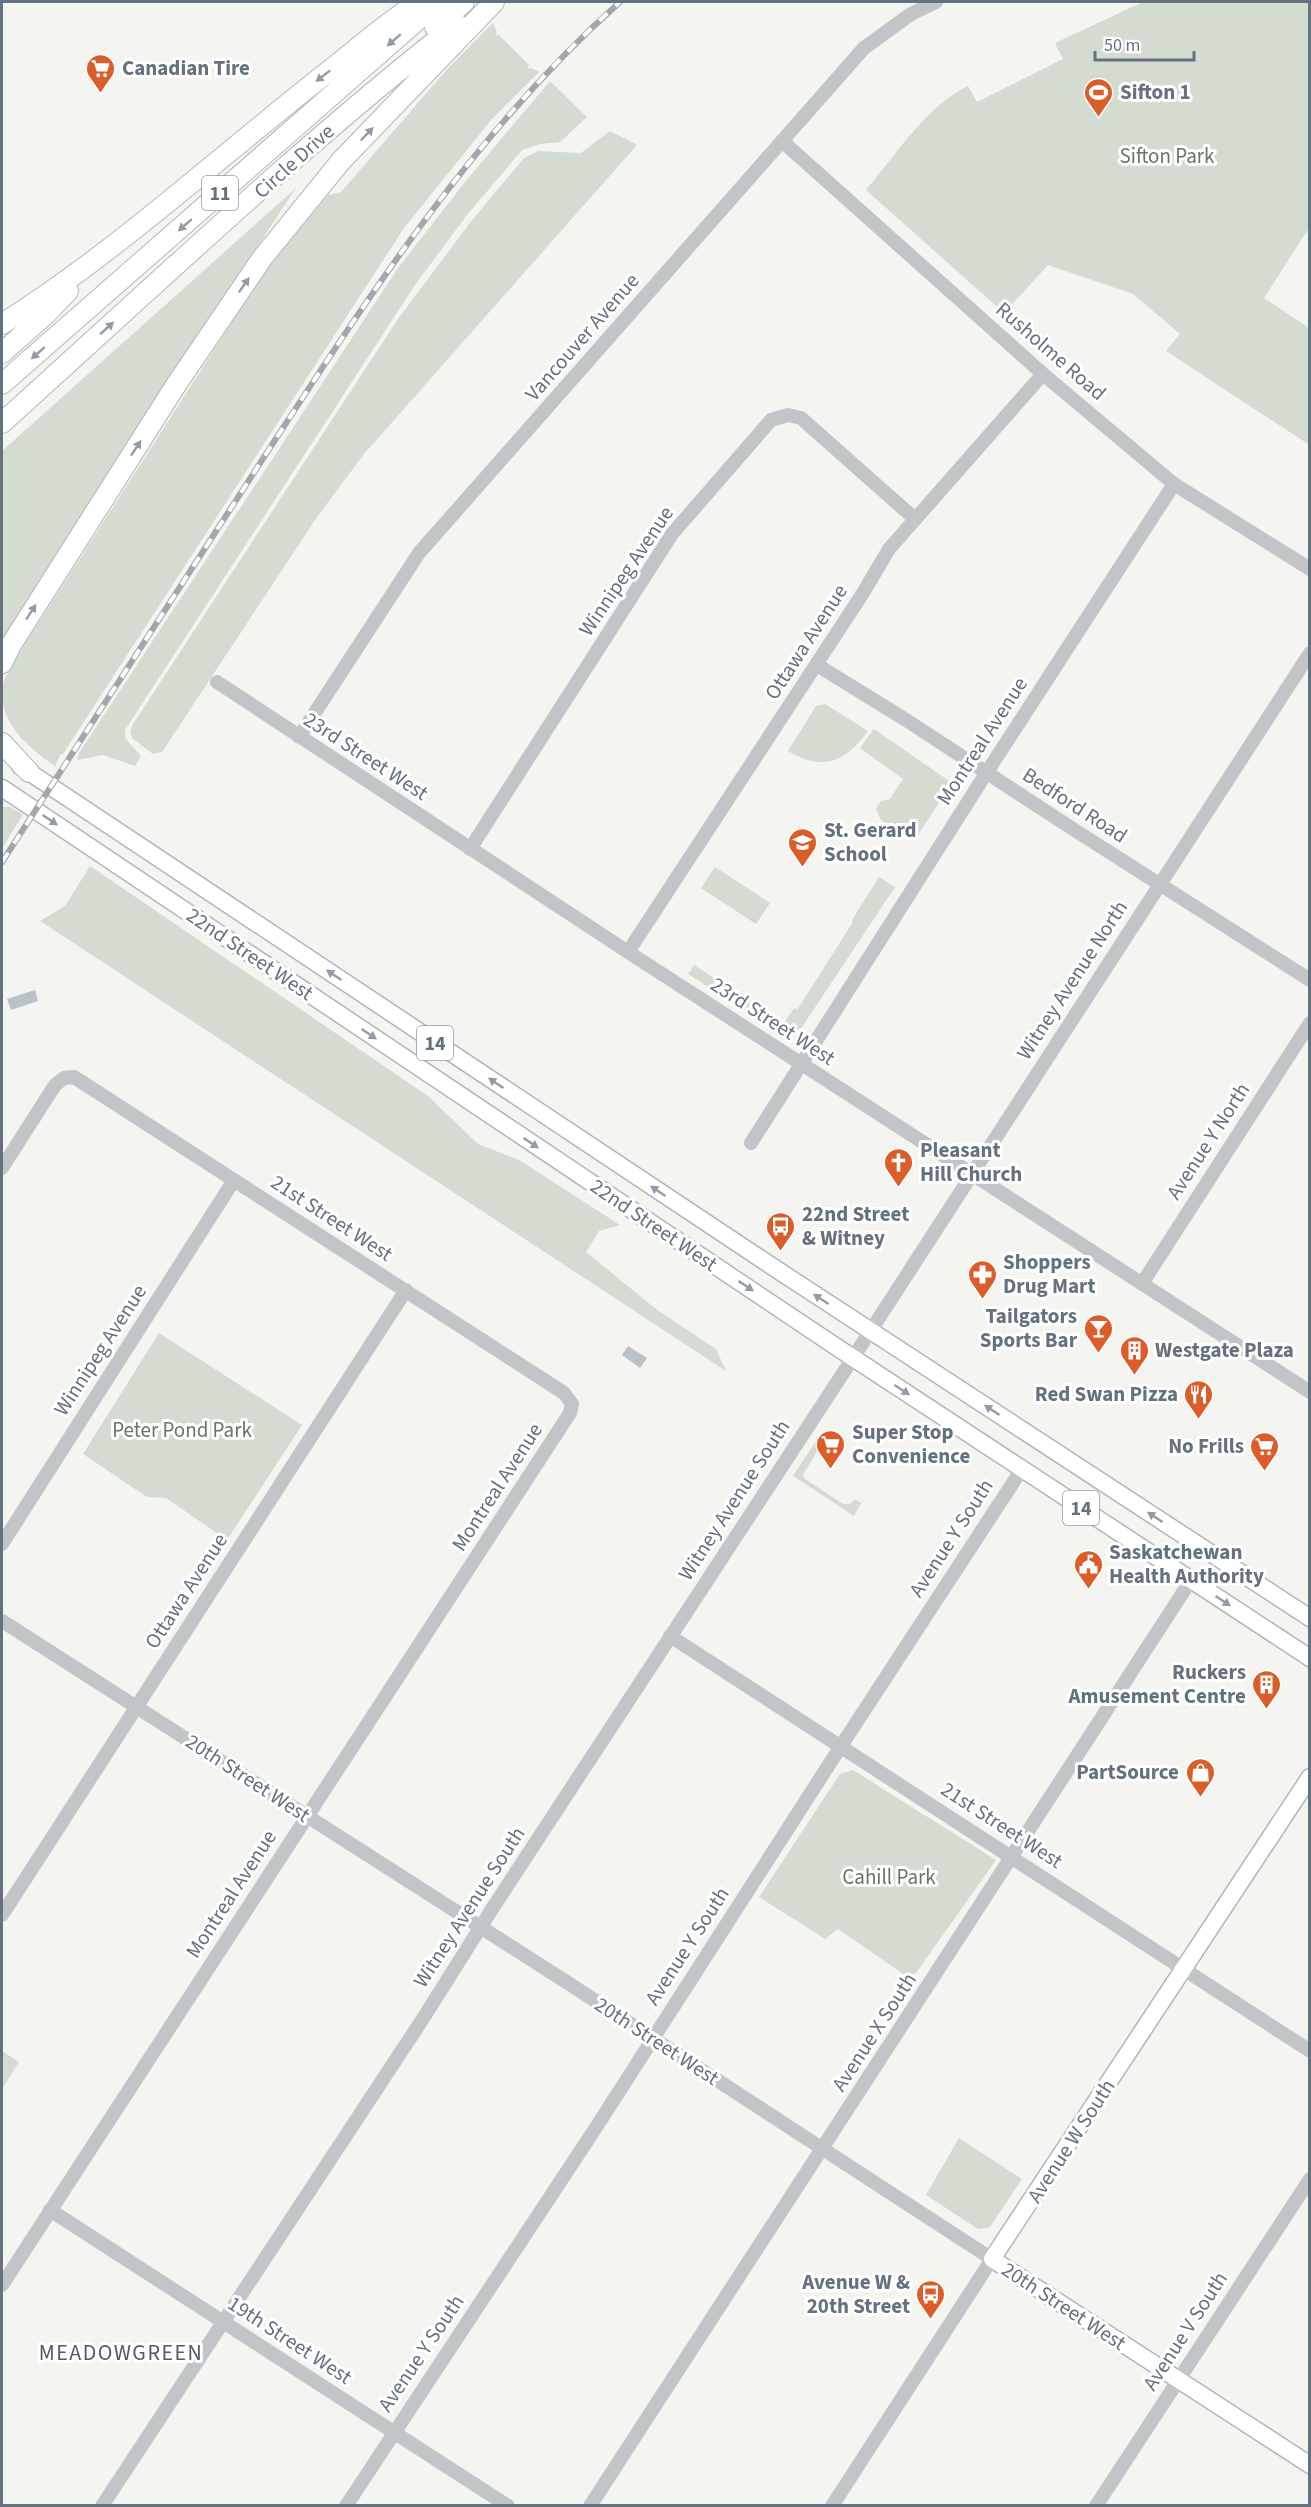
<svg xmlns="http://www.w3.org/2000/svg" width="1311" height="2507" viewBox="0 0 1311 2507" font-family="'Source Sans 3',sans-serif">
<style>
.green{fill:#d4dbd1}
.water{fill:#b9c3c7}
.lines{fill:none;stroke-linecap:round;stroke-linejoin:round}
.major-casing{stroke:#b2b6ba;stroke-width:19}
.highway-casing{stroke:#b4b7ba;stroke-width:22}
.minor{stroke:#c2c5c8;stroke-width:14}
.major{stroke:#fff;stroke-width:16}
.highway{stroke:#fff;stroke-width:20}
.rail-casing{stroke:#a2a7ac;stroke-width:6}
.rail{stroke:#fff;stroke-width:4;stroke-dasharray:11;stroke-linecap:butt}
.oneway{fill:#929ca6}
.labels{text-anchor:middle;stroke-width:6;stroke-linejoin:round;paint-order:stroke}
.shield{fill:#fff;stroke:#929ca6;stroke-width:1.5}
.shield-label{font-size:20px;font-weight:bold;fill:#647280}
.poi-label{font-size:21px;font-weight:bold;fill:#647280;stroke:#fff;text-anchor:start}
.park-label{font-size:21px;fill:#667763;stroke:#fff}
.street-label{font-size:21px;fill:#647280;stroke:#fff}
.neighbourhood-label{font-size:22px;letter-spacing:1.5px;fill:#525b65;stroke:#fff}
</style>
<rect width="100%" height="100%" fill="#f4f4f0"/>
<!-- green -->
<path class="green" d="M 1143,2 L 1309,2 L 1309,228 L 1264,298 L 1309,328 L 1309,447 L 1308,444 L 1166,351 L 1180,334 L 1133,294 L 1048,265 L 1004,313 L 866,190 C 896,155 926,106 968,86 L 977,102 L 1063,59 L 1055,43 Z
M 493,23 L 497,32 L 495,37 L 498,34 L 529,65 L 527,69 L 531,68 L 539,72 L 492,119 L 404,228 L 63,754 L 61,754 L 55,766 C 29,748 0,724 2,689 C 4,675 16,659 23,647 L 264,272 L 328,195 L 341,192 L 449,67 Z
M 550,81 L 587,117 L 560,142 L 540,144 L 522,150 L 467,215 L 415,285 L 125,730 L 125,738 L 141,756 L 135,766 L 103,755 L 77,760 L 79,753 L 398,268 L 465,182 Z
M 610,131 L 637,145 L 364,454 L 317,517 L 162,752 L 153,754 L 132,738 L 130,731 L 133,724 L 398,319 L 469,224 L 524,158 L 538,151 L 581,153 Z
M 296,188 L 192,345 L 2,643 L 2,451 Z
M 825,704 L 868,731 C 845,762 824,772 788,751 L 816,706 Z
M 874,729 L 952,783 L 914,841 L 881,820 L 876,809 L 881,801 L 890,799 L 903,779 L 860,748 Z
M 2,800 L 4,802 L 2,807 L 10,807 L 23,815 L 2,848 Z
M 90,866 L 428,1096 L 478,1144 L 519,1160 L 620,1225 L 599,1231 L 586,1252 L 656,1309 L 716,1349 L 726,1371 L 40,921 L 65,906 Z
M 715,867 L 770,903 L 756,924 L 701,888 Z
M 879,877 L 895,887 L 796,1036 L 787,1037 L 688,974 L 694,965 L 784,1023 L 794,1008 L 797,1010 L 853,922 L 852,920 Z
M 159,1333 L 302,1425 L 227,1540 L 166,1498 L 147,1497 L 83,1454 Z
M 818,1438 L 823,1441 L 803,1475 L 805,1479 L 843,1504 L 850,1504 L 855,1499 L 861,1503 L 854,1516 L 793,1476 Z
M 853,1770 L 996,1860 L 916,1973 L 906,1976 L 838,1929 L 825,1939 L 759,1897 L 840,1774 Z
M 2,2051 L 19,2062 L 2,2089 Z
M 959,2138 L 1022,2179 L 990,2227 L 978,2229 L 926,2195 Z"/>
<!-- water -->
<path class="water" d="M 35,990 L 38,1001 L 11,1010 L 7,999 Z
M 628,1346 L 647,1358 L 640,1368 L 622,1355 Z"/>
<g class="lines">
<defs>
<path id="major" d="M 20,766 L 770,1265 L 1310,1618
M 2,788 L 835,1346 L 1310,1658
M 1310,1777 L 992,2259 L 1310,2465"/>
<path id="highway" d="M 435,27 L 464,2
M 2,324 C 118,251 220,156 329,71 C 358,48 387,22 419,2
M 2,353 L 46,314 L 68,291
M 2,384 L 438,2
M 2,423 C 152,288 299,148 457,24
M 2,663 L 11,645 L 176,385 L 263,257 L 341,161 L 494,2
M 2,743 L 29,772"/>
</defs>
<!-- major casing -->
<use href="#major" class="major-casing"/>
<!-- highway casing -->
<use href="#highway" class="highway-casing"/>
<!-- minor -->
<path class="minor" d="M 782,141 L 1043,374 L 1174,484 L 1310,569
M 817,665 L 903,718 L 1073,829 L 1310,980
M 217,682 L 628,952 L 1310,1392
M 299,737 L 419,553 L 864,48 L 911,14 L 936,2
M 470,849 L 672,534 L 771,420 L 788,415 L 801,418 L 915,519
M 628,952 L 863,593 L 889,549 L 1043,374
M 751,1143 L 987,772 L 1174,484
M 2,1168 L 55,1085 L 64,1078 L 74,1077 L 564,1393 L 572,1404 L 570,1413 L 2,2285
M 1143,1282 L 1310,1023
M 2,1544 L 234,1180
M 2,1621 L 568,1983 L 992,2259 L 832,2506
M 670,1636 L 1310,2051
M 2,1915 L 406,1290
M 50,2210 L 508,2506
M 102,2506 L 424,2017 L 492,1909 L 853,1358 L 1310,653
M 346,2506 L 595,2129 L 841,1746 L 1022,1469
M 590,2506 L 1191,1580
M 1096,2506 L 1310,2179"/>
<!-- major -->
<use href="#major" class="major"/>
<!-- highway -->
<use href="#highway" class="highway"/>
<defs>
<path id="rail" d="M 2,862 C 90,726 178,590 266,454 C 370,294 476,130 620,2"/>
</defs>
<!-- rail casing -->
<use href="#rail" class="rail-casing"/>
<!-- rail -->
<use href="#rail" class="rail"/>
</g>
<!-- one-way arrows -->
<defs><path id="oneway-solid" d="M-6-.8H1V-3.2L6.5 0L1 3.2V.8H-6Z" transform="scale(1.5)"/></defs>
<g class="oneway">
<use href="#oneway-solid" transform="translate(394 40) rotate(139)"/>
<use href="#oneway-solid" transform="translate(323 76) rotate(142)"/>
<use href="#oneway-solid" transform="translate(367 134) rotate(-46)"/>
<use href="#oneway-solid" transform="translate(185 225) rotate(139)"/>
<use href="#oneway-solid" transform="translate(244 285) rotate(-55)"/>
<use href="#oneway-solid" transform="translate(107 328) rotate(-42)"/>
<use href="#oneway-solid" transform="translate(38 353) rotate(139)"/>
<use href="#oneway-solid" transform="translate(136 448) rotate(-57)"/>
<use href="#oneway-solid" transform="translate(31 612) rotate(-57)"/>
<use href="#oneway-solid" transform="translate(50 820) rotate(34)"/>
<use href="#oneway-solid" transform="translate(334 975) rotate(-146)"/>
<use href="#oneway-solid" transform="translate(369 1034) rotate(34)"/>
<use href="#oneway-solid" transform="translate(496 1083) rotate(-146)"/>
<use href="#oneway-solid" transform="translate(531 1143) rotate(34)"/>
<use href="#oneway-solid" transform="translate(658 1191) rotate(-146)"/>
<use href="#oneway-solid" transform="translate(746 1286) rotate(34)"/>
<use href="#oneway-solid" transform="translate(821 1299) rotate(-147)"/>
<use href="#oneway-solid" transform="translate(902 1390) rotate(33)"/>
<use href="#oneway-solid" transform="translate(992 1410) rotate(-147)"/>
<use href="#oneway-solid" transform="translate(1155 1517) rotate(-147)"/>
<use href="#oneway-solid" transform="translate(1223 1601) rotate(33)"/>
</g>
<!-- icons -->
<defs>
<symbol id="supermarket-pin" viewBox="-11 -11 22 30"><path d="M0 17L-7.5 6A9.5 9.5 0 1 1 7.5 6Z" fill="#da5d2a" stroke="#fff"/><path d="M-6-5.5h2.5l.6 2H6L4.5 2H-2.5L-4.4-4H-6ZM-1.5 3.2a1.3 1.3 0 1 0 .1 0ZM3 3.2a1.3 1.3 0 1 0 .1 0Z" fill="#fff"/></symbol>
<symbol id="stadium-pin" viewBox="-11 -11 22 30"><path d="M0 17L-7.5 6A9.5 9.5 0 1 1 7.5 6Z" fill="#da5d2a" stroke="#fff"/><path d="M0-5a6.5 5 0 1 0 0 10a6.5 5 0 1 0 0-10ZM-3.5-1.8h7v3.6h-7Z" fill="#fff"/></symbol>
<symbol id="school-pin" viewBox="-11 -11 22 30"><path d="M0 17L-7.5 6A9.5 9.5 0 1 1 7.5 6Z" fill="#da5d2a" stroke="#fff"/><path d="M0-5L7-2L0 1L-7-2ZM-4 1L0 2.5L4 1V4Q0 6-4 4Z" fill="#fff"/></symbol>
<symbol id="church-pin" viewBox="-11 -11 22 30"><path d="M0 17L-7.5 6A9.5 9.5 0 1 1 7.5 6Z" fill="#da5d2a" stroke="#fff"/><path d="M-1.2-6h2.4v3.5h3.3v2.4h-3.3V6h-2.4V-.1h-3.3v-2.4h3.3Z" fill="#fff"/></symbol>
<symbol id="bus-pin" viewBox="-11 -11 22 30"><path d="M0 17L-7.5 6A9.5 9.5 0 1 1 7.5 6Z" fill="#da5d2a" stroke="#fff"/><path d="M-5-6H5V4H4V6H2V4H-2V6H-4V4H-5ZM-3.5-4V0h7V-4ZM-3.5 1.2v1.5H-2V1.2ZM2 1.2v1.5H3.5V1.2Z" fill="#fff"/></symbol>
<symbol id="pharmacy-pin" viewBox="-11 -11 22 30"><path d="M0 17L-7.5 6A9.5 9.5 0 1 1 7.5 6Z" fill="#da5d2a" stroke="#fff"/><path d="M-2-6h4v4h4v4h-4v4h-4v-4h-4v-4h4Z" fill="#fff"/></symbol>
<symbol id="bar-pin" viewBox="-11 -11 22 30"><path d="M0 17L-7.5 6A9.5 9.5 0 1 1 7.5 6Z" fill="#da5d2a" stroke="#fff"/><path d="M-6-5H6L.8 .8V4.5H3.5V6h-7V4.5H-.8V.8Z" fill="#fff"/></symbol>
<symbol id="building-pin" viewBox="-11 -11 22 30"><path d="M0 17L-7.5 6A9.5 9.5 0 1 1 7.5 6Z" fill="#da5d2a" stroke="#fff"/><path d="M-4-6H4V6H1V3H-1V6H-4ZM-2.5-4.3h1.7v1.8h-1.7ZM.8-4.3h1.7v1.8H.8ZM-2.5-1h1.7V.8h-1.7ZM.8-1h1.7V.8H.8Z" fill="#fff"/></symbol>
<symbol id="restaurant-pin" viewBox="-11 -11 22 30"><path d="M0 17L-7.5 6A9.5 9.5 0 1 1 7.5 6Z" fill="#da5d2a" stroke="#fff"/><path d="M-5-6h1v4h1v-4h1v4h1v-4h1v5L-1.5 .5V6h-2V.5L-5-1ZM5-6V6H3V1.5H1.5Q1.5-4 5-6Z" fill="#fff"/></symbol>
<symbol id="civic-pin" viewBox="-11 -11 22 30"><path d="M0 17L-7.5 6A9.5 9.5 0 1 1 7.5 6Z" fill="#da5d2a" stroke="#fff"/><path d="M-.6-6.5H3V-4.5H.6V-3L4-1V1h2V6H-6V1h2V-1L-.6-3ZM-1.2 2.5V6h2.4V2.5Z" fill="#fff"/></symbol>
<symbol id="shop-pin" viewBox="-11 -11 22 30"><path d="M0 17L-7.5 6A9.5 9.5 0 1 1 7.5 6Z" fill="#da5d2a" stroke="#fff"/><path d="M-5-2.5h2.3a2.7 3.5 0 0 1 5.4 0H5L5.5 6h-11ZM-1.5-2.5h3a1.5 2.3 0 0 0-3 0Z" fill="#fff"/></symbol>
</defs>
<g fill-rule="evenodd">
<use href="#supermarket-pin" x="84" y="52" width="33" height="45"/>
<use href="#stadium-pin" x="1082" y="76" width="33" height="45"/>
<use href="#school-pin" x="786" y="826" width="33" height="45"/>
<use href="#church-pin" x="882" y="1146" width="33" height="45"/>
<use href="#bus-pin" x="764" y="1210" width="33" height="45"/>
<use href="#pharmacy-pin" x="966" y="1258" width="33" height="45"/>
<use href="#bar-pin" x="1082" y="1312" width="33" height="45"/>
<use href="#building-pin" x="1118" y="1334" width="33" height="45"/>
<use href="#restaurant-pin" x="1182" y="1378" width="33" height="45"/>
<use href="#supermarket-pin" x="814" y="1428" width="33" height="45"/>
<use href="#supermarket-pin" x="1248" y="1430" width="33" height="45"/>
<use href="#civic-pin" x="1072" y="1548" width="33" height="45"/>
<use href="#building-pin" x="1250" y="1668" width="33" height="45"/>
<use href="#shop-pin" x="1184" y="1756" width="33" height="45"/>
<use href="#bus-pin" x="914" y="2278" width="33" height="45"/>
</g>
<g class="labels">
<!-- shield labels -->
<g class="shield">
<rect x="202" y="176" width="36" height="34" rx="4.5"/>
<rect x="417" y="1026" width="36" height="34" rx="4.5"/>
<rect x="1063" y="1491" width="36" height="34" rx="4.5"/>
</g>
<g class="shield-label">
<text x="220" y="200">11</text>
<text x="435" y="1050">14</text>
<text x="1081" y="1515">14</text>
</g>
<!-- poi labels -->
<g class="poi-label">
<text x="122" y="75">Canadian Tire</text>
<text x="1120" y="99">Sifton 1</text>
<text x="824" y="837">St. Gerard<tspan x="824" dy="24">School</tspan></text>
<text x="920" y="1157">Pleasant<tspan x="920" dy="24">Hill Church</tspan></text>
<text x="802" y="1221">22nd Street<tspan x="802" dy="24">&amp; Witney</tspan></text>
<text x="1003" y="1269">Shoppers<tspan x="1003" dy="24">Drug Mart</tspan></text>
<text x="1077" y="1323" text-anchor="end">Tailgators<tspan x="1077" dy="24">Sports Bar</tspan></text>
<text x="1155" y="1357">Westgate Plaza</text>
<text x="1178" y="1401" text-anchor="end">Red Swan Pizza</text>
<text x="852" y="1439">Super Stop<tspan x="852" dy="24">Convenience</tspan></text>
<text x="1244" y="1453" text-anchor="end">No Frills</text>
<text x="1109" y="1559">Saskatchewan<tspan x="1109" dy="24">Health Authority</tspan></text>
<text x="1246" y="1679" text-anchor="end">Ruckers<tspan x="1246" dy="24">Amusement Centre</tspan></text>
<text x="1179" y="1779" text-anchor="end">PartSource</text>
<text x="910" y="2289" text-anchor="end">Avenue W &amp;<tspan x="910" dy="24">20th Street</tspan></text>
</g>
<!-- park labels -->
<g class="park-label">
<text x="1167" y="163">Sifton Park</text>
<text x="182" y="1437">Peter Pond Park</text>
<text x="889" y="1884">Cahill Park</text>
</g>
<!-- street labels -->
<g class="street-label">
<text transform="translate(294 161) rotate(-42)" y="7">Circle Drive</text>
<text transform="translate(582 337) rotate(-49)" y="7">Vancouver Avenue</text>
<text transform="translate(1051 351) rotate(41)" y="7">Rusholme Road</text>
<text transform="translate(626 571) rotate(-56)" y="7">Winnipeg Avenue</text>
<text transform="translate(806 642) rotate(-57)" y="7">Ottawa Avenue</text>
<text transform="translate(982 741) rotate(-57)" y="7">Montreal Avenue</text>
<text transform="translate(366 756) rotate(33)" y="7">23rd Street West</text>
<text transform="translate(1075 805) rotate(33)" y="7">Bedford Road</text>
<text transform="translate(250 954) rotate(34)" y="7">22nd Street West</text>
<text transform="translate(1072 980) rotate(-57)" y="7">Witney Avenue North</text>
<text transform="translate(773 1021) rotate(33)" y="7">23rd Street West</text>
<text transform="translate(1208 1141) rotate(-57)" y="7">Avenue Y North</text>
<text transform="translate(332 1218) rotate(33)" y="7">21st Street West</text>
<text transform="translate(654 1225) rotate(34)" y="7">22nd Street West</text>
<text transform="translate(100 1350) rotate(-57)" y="7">Winnipeg Avenue</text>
<text transform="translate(497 1487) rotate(-57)" y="7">Montreal Avenue</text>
<text transform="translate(734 1500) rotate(-57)" y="7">Witney Avenue South</text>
<text transform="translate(951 1538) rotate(-57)" y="7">Avenue Y South</text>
<text transform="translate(186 1591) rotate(-57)" y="7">Ottawa Avenue</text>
<text transform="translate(248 1778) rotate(33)" y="7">20th Street West</text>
<text transform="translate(1002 1825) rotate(33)" y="7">21st Street West</text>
<text transform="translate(231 1894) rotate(-57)" y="7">Montreal Avenue</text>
<text transform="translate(469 1907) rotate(-57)" y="7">Witney Avenue South</text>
<text transform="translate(687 1946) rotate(-57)" y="7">Avenue Y South</text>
<text transform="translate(874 2032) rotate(-57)" y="7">Avenue X South</text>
<text transform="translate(657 2041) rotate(33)" y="7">20th Street West</text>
<text transform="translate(1071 2141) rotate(-57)" y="7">Avenue W South</text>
<text transform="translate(1064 2306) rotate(33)" y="7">20th Street West</text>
<text transform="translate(1185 2331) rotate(-57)" y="7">Avenue V South</text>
<text transform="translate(290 2340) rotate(33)" y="7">19th Street West</text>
<text transform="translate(421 2353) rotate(-56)" y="7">Avenue Y South</text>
</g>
<!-- neighbourhood labels -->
<g class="neighbourhood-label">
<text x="121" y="2360">MEADOWGREEN</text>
</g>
</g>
<!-- border -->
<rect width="1311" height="2507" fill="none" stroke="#647280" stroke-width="6"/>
<!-- scale -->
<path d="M1095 51v9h99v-9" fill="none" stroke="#647280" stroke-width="3"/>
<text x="1104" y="51" font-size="18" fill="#647280" stroke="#ffffff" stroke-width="4.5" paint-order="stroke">50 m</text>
</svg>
